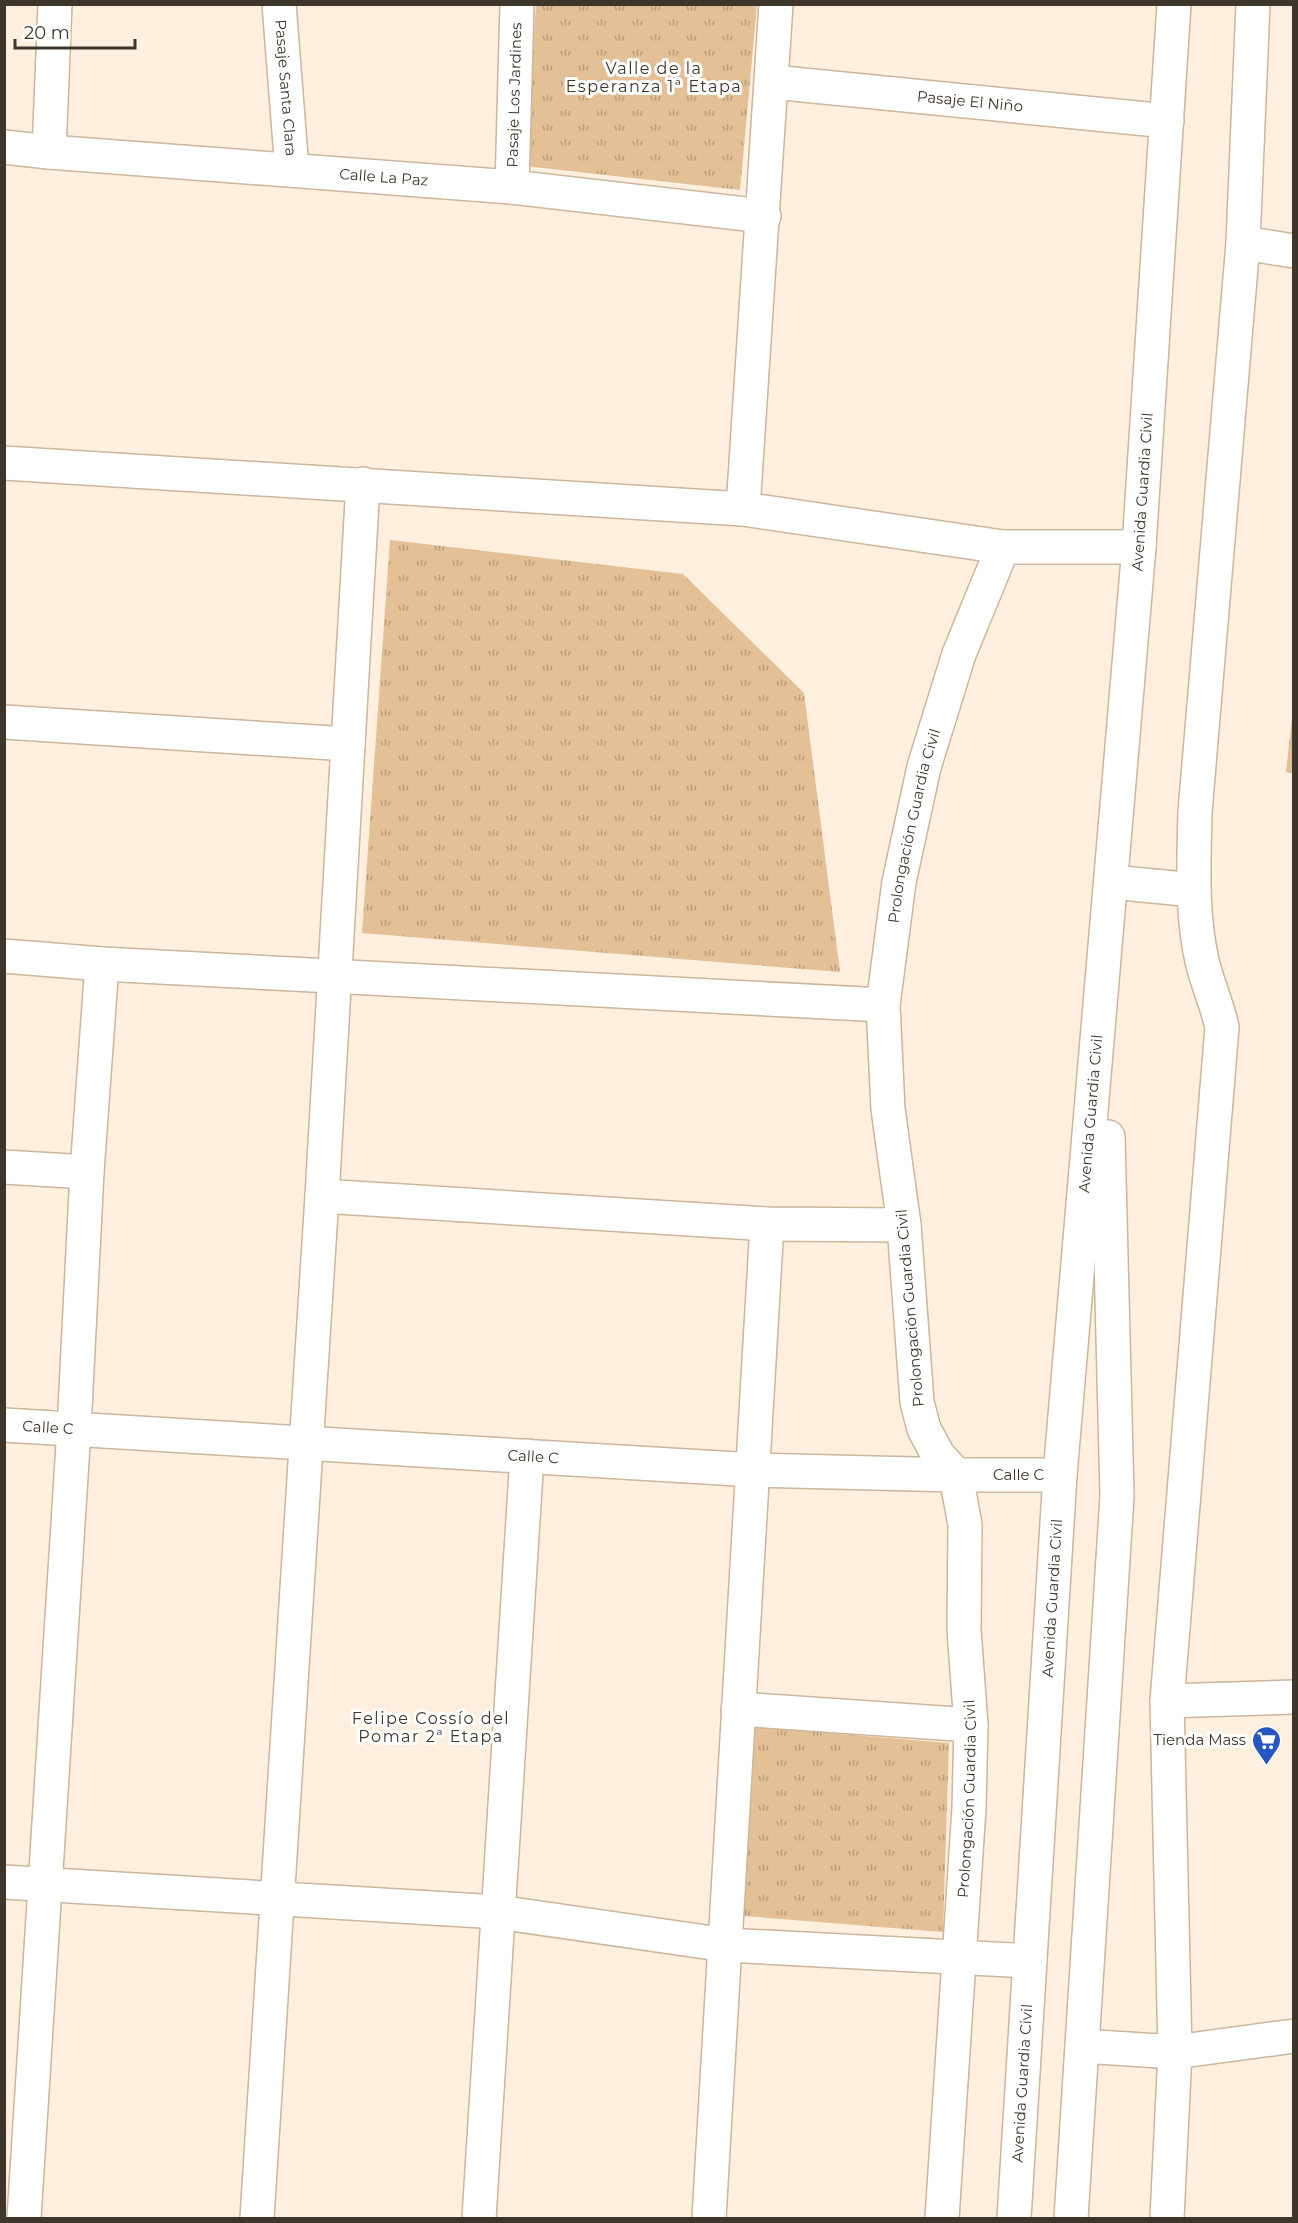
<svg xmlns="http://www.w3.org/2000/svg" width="1298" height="2223" viewBox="0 0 1298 2223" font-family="Montserrat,sans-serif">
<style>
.grass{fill:url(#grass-tufts)}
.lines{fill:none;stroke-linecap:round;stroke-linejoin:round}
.minor-casing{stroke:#ccb69c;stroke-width:36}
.highway-casing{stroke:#ccb69c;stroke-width:36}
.minor{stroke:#fff;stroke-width:33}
.highway{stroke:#fff;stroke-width:33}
.labels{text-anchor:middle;stroke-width:6;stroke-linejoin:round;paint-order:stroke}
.street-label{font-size:15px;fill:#3f362b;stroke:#fff}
.poi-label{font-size:15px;fill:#3f362b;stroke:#fff;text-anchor:end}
.neighbourhood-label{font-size:16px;letter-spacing:1.5px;fill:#3f362b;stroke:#fff}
</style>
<defs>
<pattern id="grass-tufts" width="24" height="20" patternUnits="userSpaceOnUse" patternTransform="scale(1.5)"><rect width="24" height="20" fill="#e3c096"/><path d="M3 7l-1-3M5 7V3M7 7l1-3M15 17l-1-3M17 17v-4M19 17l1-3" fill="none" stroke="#b99d7b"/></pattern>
</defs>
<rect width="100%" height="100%" fill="#feefdf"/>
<!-- grass -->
<path class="grass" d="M 536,5 L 757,5 L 740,190 L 525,166 Z
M 390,540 L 683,574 L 804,693 L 840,972 L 362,933 Z
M 1293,709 L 1293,773 L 1286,772 Z
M 755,1727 L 949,1743 L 943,1932 L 744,1916 Z"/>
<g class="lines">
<defs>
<g id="minor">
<path id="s1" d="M 279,4 L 292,170"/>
<path id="s2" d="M 773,82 L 1167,121"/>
<path id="s3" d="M 4,147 L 49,152 L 512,187 L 764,216"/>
<path d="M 49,152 L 55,4"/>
<path id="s4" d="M 512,187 L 517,4"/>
<path d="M 1243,243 L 1294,251"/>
<path d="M 4,463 L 743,509 L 1003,547 L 1139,547"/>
<path d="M 743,509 L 776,4"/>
<path d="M 4,722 L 348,744"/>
<path d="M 1112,882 L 1194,890"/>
<path d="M 4,956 L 102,964 L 883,1005"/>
<path d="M 4,1167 L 87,1172"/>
<path d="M 322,1196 L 767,1224 L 904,1225"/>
<path id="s5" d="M 4,1425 L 754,1470 L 956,1475 L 1060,1475"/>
<path d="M 1167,1701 L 1294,1697"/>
<path d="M 738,1709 L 971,1725"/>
<path d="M 4,1882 L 498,1912 L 726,1945 L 1030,1961"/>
<path d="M 1082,2046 L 1175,2052 L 1294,2036"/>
<path d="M 24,2218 L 74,1429 L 87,1172 L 102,964"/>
<path d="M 257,2218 L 322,1196 L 363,484"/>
<path d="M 479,2218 L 527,1456"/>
<path d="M 709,2218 L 767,1224"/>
<path id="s6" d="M 942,2218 L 969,1808 L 971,1725 L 964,1630 L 965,1525 L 956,1475 L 938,1455 L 924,1429 L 917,1402 L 904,1225 L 888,1109 L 883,1005 L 899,882 L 924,767 L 959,654 L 1003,547"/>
<path d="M 1167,2218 L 1175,2052 L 1167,1701 L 1222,1027 C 1217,1004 1207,983 1202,961 C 1191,912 1194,861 1195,812 L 1243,243 L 1253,4"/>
</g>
<g id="highway">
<path id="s7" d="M 1014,2218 L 1060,1475 L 1139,547 L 1174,4"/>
<path d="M 1071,2218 L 1117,1496 L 1108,1137"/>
</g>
</defs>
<!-- minor casing -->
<use href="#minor" class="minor-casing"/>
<!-- highway casing -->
<use href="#highway" class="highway-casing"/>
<!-- minor -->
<use href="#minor" class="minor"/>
<!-- highway -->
<use href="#highway" class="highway"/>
</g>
<!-- icons -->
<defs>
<symbol id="supermarket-pin" viewBox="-11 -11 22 30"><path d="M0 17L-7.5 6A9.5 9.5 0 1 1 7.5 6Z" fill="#2556c4" stroke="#fff"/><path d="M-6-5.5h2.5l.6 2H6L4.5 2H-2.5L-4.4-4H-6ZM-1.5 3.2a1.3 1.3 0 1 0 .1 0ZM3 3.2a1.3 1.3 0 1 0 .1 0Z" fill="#fff"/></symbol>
</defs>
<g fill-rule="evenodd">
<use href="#supermarket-pin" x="1250" y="1724" width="33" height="45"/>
</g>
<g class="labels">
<!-- street labels -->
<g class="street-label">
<text dy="5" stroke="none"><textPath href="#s1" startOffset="84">Pasaje Santa Clara</textPath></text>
<text dy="5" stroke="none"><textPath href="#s4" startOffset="92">Pasaje Los Jardines</textPath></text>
<text dy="5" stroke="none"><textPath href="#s2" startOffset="198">Pasaje El Niño</textPath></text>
<text dy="5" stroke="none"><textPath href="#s3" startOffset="381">Calle La Paz</textPath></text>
<text dy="5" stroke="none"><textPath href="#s7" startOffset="1731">Avenida Guardia Civil</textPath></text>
<text dy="5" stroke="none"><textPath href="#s6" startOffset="1410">Prolongación Guardia Civil</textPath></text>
<text dy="5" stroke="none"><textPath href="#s7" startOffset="1107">Avenida Guardia Civil</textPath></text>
<text transform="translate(910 1308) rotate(-95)" y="5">Prolongación Guardia Civil</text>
<text dy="5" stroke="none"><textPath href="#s5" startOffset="44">Calle C</textPath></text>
<text dy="5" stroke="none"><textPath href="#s5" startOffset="530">Calle C</textPath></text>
<text dy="5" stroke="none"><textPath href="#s5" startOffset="1016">Calle C</textPath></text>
<text dy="5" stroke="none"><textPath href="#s7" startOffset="621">Avenida Guardia Civil</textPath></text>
<text dy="5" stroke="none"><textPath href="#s6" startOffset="420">Prolongación Guardia Civil</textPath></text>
<text dy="5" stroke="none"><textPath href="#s7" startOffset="135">Avenida Guardia Civil</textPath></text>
</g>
<!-- poi labels -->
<g class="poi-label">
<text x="1246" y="1745">Tienda Mass</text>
</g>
<!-- neighbourhood labels -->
<g class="neighbourhood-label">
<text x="654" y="74">Valle de la<tspan x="654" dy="18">Esperanza 1ª Etapa</tspan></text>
<text x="431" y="1724">Felipe Cossío del<tspan x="431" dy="18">Pomar 2ª Etapa</tspan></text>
</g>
</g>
<!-- border -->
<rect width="1298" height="2223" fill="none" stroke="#3f362b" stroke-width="12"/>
<!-- scale -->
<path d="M15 39v9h120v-9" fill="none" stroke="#3f362b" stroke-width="3"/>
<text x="24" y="39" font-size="18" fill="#3f362b" stroke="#ffffff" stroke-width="4.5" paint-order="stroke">20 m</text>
</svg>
